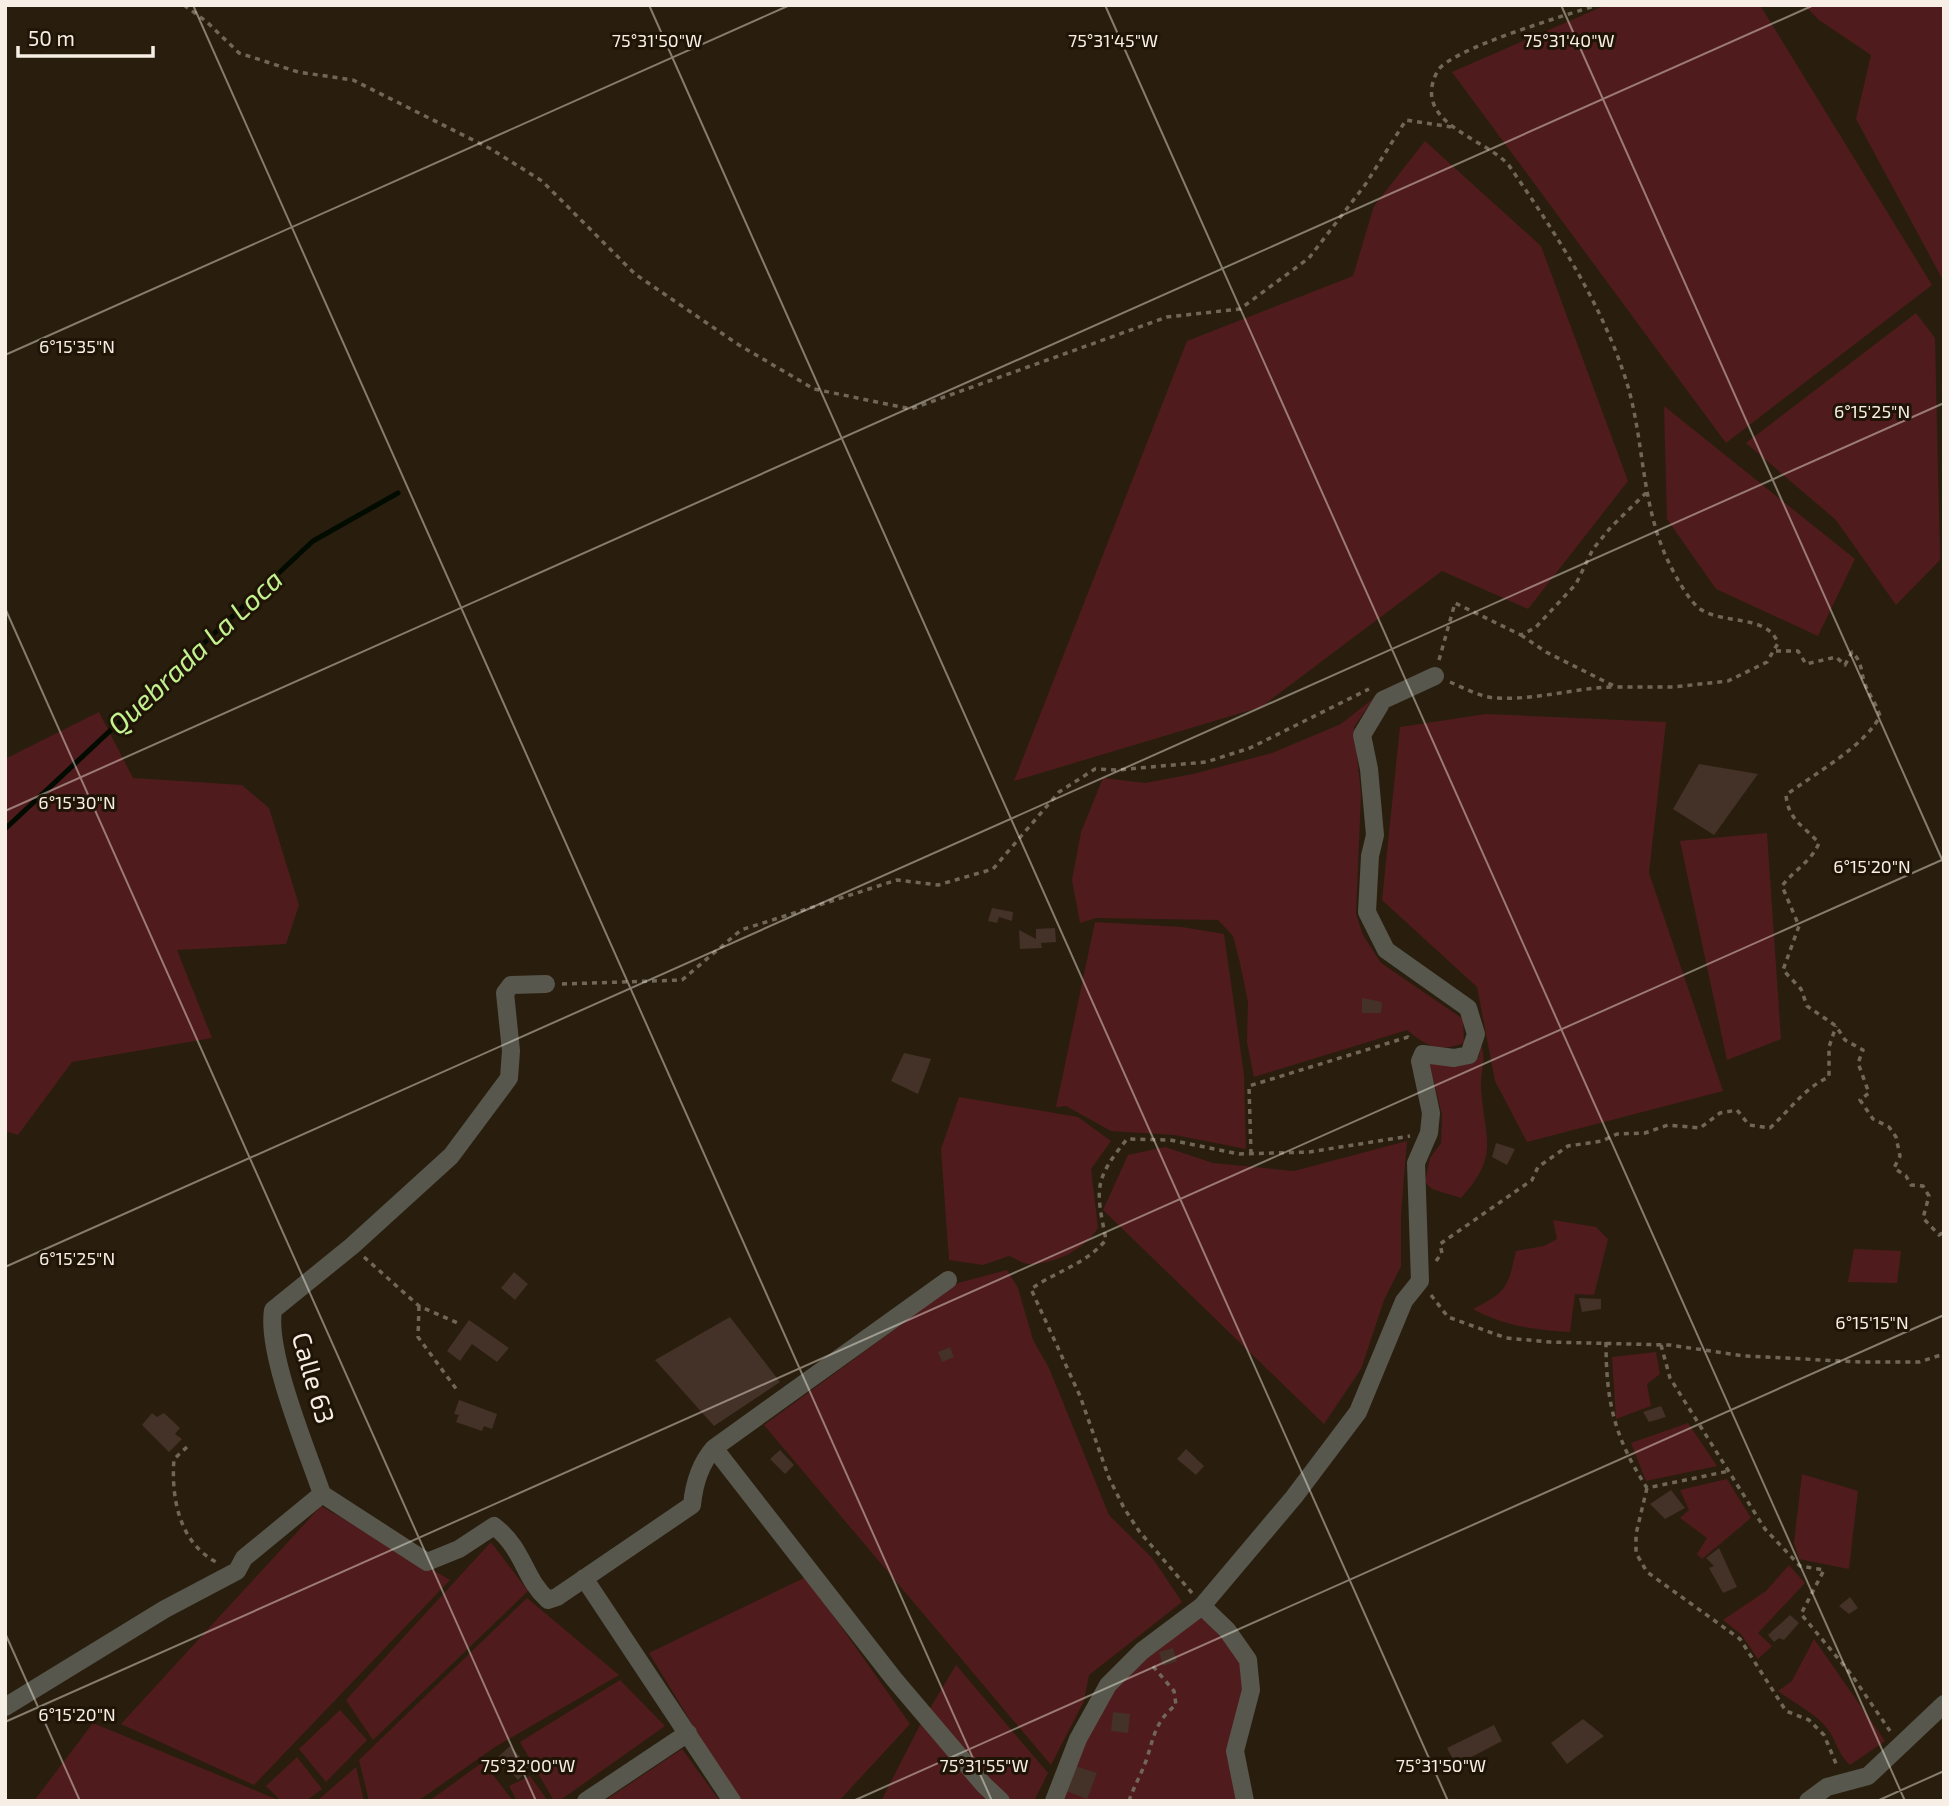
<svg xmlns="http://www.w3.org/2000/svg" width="1949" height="1806" viewBox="0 0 1949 1806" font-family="'Exo 2',sans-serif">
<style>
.green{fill:#501b1c}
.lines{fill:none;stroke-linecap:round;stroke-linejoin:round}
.stream{stroke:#020b00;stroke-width:5}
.building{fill:#443127}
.path{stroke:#716758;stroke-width:3.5;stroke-dasharray:5 5;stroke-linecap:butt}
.minor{stroke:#57574d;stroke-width:18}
.ticks{fill:none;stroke:#f7efe5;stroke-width:2;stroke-opacity:0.45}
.labels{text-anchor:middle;stroke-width:6;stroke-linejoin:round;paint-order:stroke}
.street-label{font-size:26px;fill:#f7efe5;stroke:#1f1405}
.water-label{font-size:28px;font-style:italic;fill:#c3f190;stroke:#1f1405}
.ticks-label{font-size:18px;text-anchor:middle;fill:#f7efe5;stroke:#1f1405;stroke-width:6;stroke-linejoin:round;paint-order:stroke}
</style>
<rect width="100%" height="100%" fill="#291e0d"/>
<!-- green -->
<path class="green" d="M 1606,5 L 1760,5 L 1932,285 L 1726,443 L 1452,72 Z
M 1804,5 L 1944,5 L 1944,282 L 1856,119 L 1871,55 L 1819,20 Z
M 1425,141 L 1541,246 L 1628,481 L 1528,609 L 1442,571 L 1261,707 L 1014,781 L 1187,341 L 1353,276 L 1374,206 Z
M 1916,313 L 1935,338 L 1940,560 L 1896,605 L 1836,520 L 1746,443 Z
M 1664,406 L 1855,559 L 1818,636 L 1716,589 L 1667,519 Z
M 1374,698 L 1354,727 L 1361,794 L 1356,914 L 1363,935 L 1381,963 L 1463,1019 L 1464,1043 C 1439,1052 1427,1047 1407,1030 L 1254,1077 L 1247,1042 L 1248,1002 L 1240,963 L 1233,936 L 1218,920 L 1096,918 L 1080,923 L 1072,880 L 1081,832 L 1103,778 L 1145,783 L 1193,774 L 1272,753 L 1341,724 Z
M 99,712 L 133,778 L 242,785 L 269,808 L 299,905 L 286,944 L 177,950 L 212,1038 L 72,1062 L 18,1135 L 5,1131 L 5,759 Z
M 1486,714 L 1666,722 L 1649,873 L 1723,1091 L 1527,1142 L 1495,1081 L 1477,987 L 1382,900 L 1400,727 Z
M 1767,833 L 1781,1039 L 1727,1060 L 1680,841 Z
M 1095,922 L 1182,927 L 1224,934 L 1244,1075 L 1246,1149 L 1175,1135 L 1111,1131 L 1066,1106 L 1056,1107 Z
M 1481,1045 C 1487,1060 1480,1071 1481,1087 C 1484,1139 1501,1154 1461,1198 L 1432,1189 L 1425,1182 L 1430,1158 L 1441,1143 L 1442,1115 L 1429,1062 C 1448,1066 1464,1070 1479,1057 Z
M 959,1097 L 1078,1117 L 1111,1141 L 1091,1169 L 1098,1228 C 1085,1249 1055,1264 1030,1264 C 1023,1264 1015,1258 1009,1256 L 983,1265 L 949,1260 L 941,1149 Z
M 1407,1141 L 1401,1214 L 1401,1266 L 1384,1300 L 1361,1369 L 1324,1424 L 1103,1210 L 1128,1155 L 1165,1147 L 1213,1163 L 1294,1171 Z
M 1553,1220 L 1596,1227 L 1608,1239 L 1594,1295 L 1575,1294 L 1570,1332 C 1535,1330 1504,1326 1473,1309 C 1507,1292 1508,1287 1516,1251 L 1544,1246 L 1557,1239 Z
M 1854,1249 L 1901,1251 L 1897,1283 L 1848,1282 Z
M 1007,1270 L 1018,1288 L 1033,1340 L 1049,1368 L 1109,1515 L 1153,1559 L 1182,1602 L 1089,1675 L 1084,1701 L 1051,1765 L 764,1425 L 958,1283 Z
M 1656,1352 L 1660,1374 L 1647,1384 L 1651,1406 L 1616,1419 L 1612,1357 Z
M 1688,1423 L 1717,1466 L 1646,1481 L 1631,1443 Z
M 1802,1474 L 1858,1491 L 1849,1569 L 1799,1559 L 1794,1543 Z
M 1727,1479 L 1751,1518 L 1702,1559 L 1697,1554 L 1707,1538 L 1680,1518 L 1689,1510 L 1680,1490 Z
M 321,1506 L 450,1580 L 254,1785 L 121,1724 Z
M 491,1542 L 528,1591 L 373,1740 L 346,1700 Z
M 1789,1565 L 1805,1583 L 1758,1633 L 1772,1646 L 1758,1659 L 1741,1634 L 1723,1620 L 1766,1591 Z
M 806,1577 L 910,1724 L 839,1801 L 739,1801 L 649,1653 Z
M 527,1598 L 619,1675 L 495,1747 L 418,1801 L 369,1801 L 359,1760 Z
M 1202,1606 L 1248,1660 L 1235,1751 L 1245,1801 L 1054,1801 L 1108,1685 Z
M 1814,1639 L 1885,1741 L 1850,1765 C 1836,1751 1837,1741 1827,1728 C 1815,1713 1794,1703 1778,1691 L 1792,1681 Z
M 956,1665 L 1048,1773 L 1034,1801 L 881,1801 L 920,1725 Z
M 620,1680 L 665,1726 L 559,1801 L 554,1801 L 520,1742 Z
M 340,1710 L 367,1740 L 326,1782 L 299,1749 Z
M 93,1723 L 276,1799 L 34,1801 Z
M 682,1749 L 720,1801 L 604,1801 Z
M 297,1757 L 322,1789 L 306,1801 L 281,1801 L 266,1786 Z
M 483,1762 L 513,1801 L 429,1801 Z
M 356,1767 L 364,1801 L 317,1801 Z
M 530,1776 L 548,1801 L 517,1801 L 509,1786 Z"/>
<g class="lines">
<!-- stream -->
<path class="stream" d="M 5,829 L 313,541 L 398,493"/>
</g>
<!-- building -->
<path class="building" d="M 1699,764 L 1758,774 L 1714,835 L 1673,809 Z
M 992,908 L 1013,912 L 1012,921 L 999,917 L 997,923 L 988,921 Z
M 1055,928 L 1056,942 L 1041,943 L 1042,948 L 1020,949 L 1019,930 L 1036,939 L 1036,929 Z
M 1362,998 L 1382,1002 L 1381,1013 L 1362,1013 Z
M 904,1053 L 931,1059 L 918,1094 L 891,1081 Z
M 1496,1143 L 1515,1149 L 1507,1165 L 1492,1157 Z
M 514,1272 L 528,1284 L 515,1300 L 501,1288 Z
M 1579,1298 L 1601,1299 L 1601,1309 L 1582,1312 Z
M 730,1317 L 780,1382 L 714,1426 L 655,1360 Z
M 469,1320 L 509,1348 L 497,1362 L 472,1344 L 460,1361 L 447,1351 Z
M 950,1347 L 954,1357 L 942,1362 L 938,1352 Z
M 459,1400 L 497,1414 L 492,1429 L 484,1426 L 482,1431 L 456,1422 L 459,1415 L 454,1414 Z
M 1661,1406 L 1666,1417 L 1649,1422 L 1643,1412 Z
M 152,1413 L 157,1417 L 164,1413 L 180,1428 L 175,1434 L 182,1439 L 169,1452 L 142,1425 Z
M 1186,1449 L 1204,1466 L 1196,1475 L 1177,1459 Z
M 780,1450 L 794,1465 L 785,1474 L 770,1459 Z
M 1671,1490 L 1685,1508 L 1665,1519 L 1650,1504 Z
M 1719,1548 L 1737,1587 L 1723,1593 L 1709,1568 L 1714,1566 L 1706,1558 Z
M 1850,1597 L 1858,1608 L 1849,1614 L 1839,1606 Z
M 1790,1615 L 1799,1623 L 1784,1640 L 1779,1638 L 1774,1642 L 1768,1635 Z
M 1173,1648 L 1177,1661 L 1163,1666 L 1159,1652 Z
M 1113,1712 L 1130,1714 L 1128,1733 L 1111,1731 Z
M 1583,1719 L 1604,1736 L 1567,1764 L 1551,1743 Z
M 1494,1725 L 1502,1741 L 1456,1765 L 1447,1748 Z
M 510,1746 L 530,1767 L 518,1780 L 498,1757 Z
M 1075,1766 L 1097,1773 L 1087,1799 L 1066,1791 Z"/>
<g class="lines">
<!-- path -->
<path class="path" d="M 184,5 L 207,22 L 239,53 L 298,72 L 353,80 L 491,149 L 542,181 L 635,274 L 739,345 L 814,389 L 911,409 L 1167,317 L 1240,309 L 1309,258 L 1365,185 L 1406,120 L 1451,127
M 1521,635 L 1546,652 L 1616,687 L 1673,687 L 1728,681 L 1767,662 L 1778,643 C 1767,614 1724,625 1700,609 C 1689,601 1676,577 1670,565 C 1640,505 1645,440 1626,380 C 1601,302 1556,234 1510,167 C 1490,139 1410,125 1437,72 C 1448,49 1568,15 1597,5
M 1776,651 L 1798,651 L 1806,664 L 1836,657 L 1845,665 L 1852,652 C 1863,663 1860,670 1865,684 C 1869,695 1876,703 1880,716 C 1865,746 1814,774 1786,795 C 1788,820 1804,826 1819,843 C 1811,862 1794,870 1782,886 L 1799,926 L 1783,970 L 1801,989 L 1807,1006 L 1836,1026 L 1845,1040 L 1863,1050 L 1858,1063 L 1869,1093 L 1860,1100 L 1873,1119 L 1889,1127 L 1896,1137 L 1900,1156 L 1894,1168 L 1906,1176 L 1911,1185 L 1923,1186 L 1929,1196 L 1923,1218 L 1939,1235 L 1944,1232
M 1439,660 L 1455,603 L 1521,635 L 1535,628 L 1576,584 L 1593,549 L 1611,527 L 1646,493
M 1450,682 C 1464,688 1482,698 1497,698 C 1537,700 1574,688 1613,687
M 562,984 L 682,980 L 741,930 L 897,880 L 938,885 L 993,869 L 1059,792 L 1095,769 L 1117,770 L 1206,762 L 1250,748 L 1369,689
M 1251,1154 L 1249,1086 L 1408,1037 L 1412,1041
M 364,1257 L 419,1306 L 460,1324
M 1436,1261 L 1442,1253 L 1440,1244 L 1532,1180 L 1538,1167 L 1568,1146 L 1602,1141 L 1617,1134 L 1645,1133 L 1668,1125 L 1700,1128 L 1720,1113 L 1737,1110 L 1749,1125 L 1770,1128 C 1790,1110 1804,1088 1829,1077 L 1829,1047 L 1836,1026
M 1431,1295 L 1448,1317 L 1506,1338 L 1550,1342 L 1670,1345 L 1744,1356 L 1862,1362 L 1919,1362 L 1944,1354
M 419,1306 L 418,1337 L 457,1390
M 1606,1342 C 1606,1401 1614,1437 1647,1488 L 1729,1471
M 1661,1345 L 1670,1378 L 1765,1529 L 1800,1566 L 1824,1570 L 1801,1614 L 1851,1674 L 1890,1731
M 187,1447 L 174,1459 C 171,1498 179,1542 216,1562
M 1647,1488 L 1636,1534 L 1636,1553 L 1647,1572 L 1740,1639 L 1786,1711 L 1809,1720 L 1824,1735 L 1837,1766
M 1192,1593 L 1139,1531 L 1124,1508 L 1109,1478 L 1080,1396 L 1031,1289 C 1060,1269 1083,1266 1106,1240 C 1096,1189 1093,1181 1127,1139 L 1170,1140 L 1239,1154 L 1309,1152 L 1410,1136
M 1129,1801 C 1134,1786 1142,1773 1147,1758 C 1154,1736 1156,1720 1176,1705 L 1174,1691 L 1151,1664"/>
<!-- minor -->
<path class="minor" d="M 714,1448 L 894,1679 L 984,1785 L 1001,1801
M 322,1494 L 427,1562 L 459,1549 L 494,1526 C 525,1550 523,1578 548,1600 L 557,1597 L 692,1505 C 694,1484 700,1464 714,1448 L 948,1280
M 322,1494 C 307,1450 266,1353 273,1310 L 352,1246 L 451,1156 L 509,1078 L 511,1051 L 505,993 L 511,985 L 546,984
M 584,1578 L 732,1801
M 1202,1606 L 1227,1630 L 1248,1660 L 1251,1690 L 1235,1751 L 1245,1801
M 5,1707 L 165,1609 L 237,1571 L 244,1558 L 322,1494
M 586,1801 L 688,1733
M 1054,1801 L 1078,1739 L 1108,1685 L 1142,1651 L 1202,1606 L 1294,1497 L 1358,1412 L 1404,1301 L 1420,1281 L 1416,1163 L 1429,1133 L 1431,1113 L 1420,1061 L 1423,1054 L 1454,1058 L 1469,1055 L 1476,1034 L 1468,1008 L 1386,950 L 1367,912 L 1370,856 L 1375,835 L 1369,769 L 1362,735 L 1383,700 L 1435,676
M 1808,1801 L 1827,1787 L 1868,1776 L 1944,1704"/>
</g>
<!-- ticks -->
<path class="ticks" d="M 193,5 L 992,1801M 649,5 L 1448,1801M 1105,5 L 1905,1801M 1561,5 L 1944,864M 5,355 L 790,5M 5,608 L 536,1801M 5,811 L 1814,5M 5,1267 L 1944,403M 5,1633 L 80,1801M 5,1722 L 1944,859M 853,1801 L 1944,1315M 1877,1801 L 1944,1771"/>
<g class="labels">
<!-- street labels -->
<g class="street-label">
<text transform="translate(313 1378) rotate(74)" y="9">Calle 63</text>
</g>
<!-- water labels -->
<g class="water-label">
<text transform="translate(195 652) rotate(-43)" y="10">Quebrada La Loca</text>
</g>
</g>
<g class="ticks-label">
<text x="657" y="47">75°31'50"W</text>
<text x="1113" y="47">75°31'45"W</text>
<text x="1569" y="47">75°31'40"W</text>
<text x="77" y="353">6°15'35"N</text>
<text x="1872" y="418">6°15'25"N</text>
<text x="77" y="809">6°15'30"N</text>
<text x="1872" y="873">6°15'20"N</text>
<text x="77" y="1265">6°15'25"N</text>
<text x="1872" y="1329">6°15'15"N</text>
<text x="77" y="1721">6°15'20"N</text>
<text x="528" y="1772">75°32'00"W</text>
<text x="984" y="1772">75°31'55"W</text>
<text x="1441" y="1772">75°31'50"W</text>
</g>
<!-- border -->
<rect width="1949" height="1806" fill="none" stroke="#f7efe5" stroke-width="14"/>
<!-- scale -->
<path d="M18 46v10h135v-10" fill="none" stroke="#f7efe5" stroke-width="3.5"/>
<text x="28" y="46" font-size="21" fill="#f7efe5" stroke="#1f1405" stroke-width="5" paint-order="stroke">50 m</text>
</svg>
